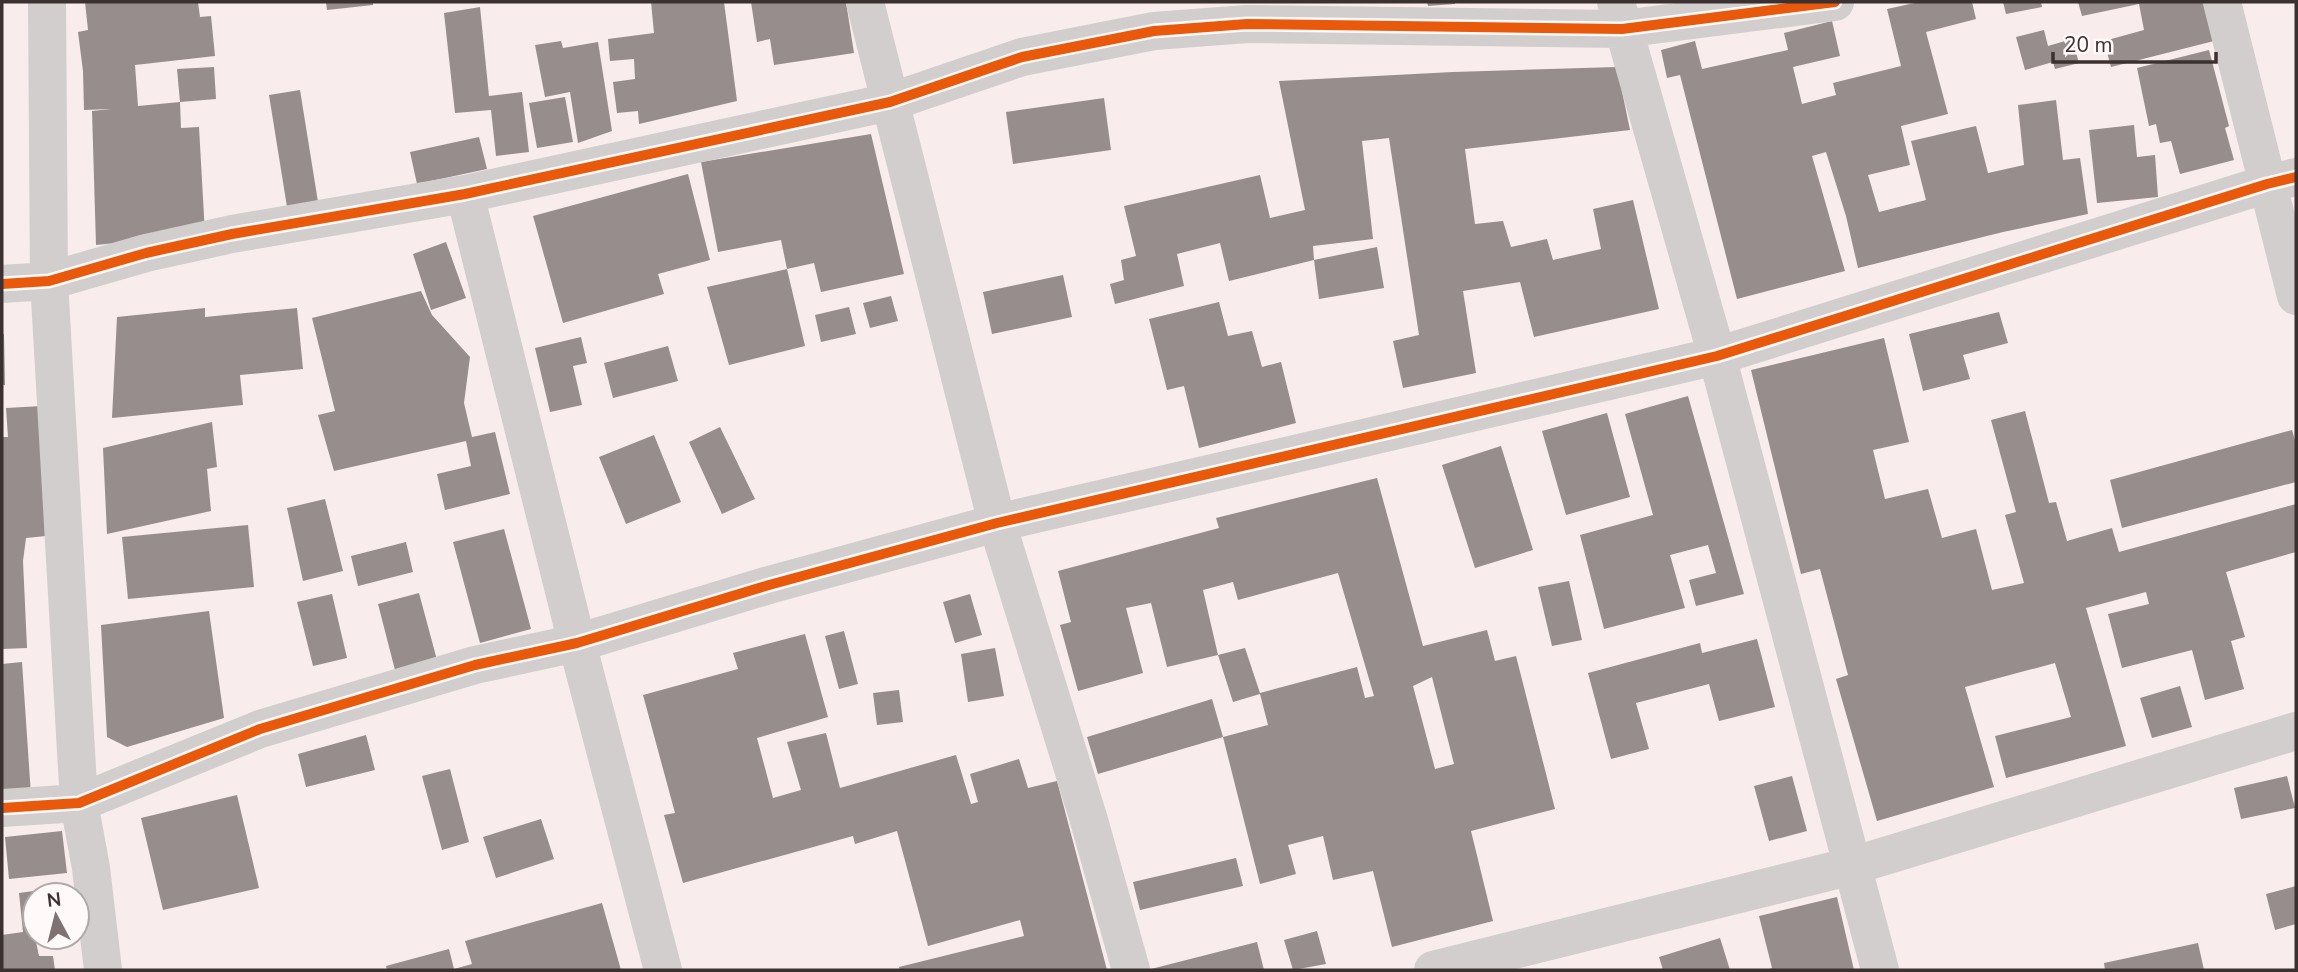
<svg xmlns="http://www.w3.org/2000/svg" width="2298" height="972" viewBox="0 0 2298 972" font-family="'Nunito Sans',sans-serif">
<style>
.building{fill:#978d8d;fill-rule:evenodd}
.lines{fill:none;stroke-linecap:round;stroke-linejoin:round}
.minor{stroke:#d2cece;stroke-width:38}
.cycleway-casing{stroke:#fff9f9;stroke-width:15}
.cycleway{stroke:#e8590c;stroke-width:10}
</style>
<rect width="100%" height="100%" fill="#f8ecec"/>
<!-- building -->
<path class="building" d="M 85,2 L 198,2 L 200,17 L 211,16 L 215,56 L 135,65 L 138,106 L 180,102 L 181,128 L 199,127 L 205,234 L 96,245 L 92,111 L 111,109 L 84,110 L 83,71 L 78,32 L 88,30 Z
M 326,2 L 373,2 L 373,5 L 327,10 Z
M 651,2 L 724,2 L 737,101 L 639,124 L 638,111 L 617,113 L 613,82 L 635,79 L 634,59 L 610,61 L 608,39 L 654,33 Z
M 751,2 L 846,2 L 854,53 L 774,65 L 770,39 L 757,42 Z
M 1427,2 L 1455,2 L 1455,4 L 1428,6 Z
M 1919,2 L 1972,2 L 1976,19 L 1926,32 L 1948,114 L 1901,126 L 1910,165 L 1868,175 L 1879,212 L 1926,200 L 1911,141 L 1976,126 L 1988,173 L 2024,165 L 2018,105 L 2056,100 L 2063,160 L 2080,158 L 2088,214 L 2003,232 L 1858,268 L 1846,216 L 1826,152 L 1812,156 L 1845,271 L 1737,299 L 1680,75 L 1667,78 L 1661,50 L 1695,41 L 1702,69 L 1788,50 L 1784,33 L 1832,21 L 1840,56 L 1793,67 L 1802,104 L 1836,95 L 1833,83 L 1901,66 L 1887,9 Z
M 2003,2 L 2041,2 L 2042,7 L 2006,14 Z
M 2078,2 L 2203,2 L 2214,41 L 2111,67 L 2104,41 L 2144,30 L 2139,4 L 2082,16 Z
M 480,7 L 489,96 L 522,92 L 529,152 L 496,156 L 491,110 L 455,113 L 444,13 Z
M 2044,30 L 2048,46 L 2072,39 L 2079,63 L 2055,69 L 2053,62 L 2025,70 L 2016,37 Z
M 561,41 L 563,48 L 598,42 L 612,131 L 578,143 L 570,92 L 545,97 L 535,45 Z
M 2209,50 L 2229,126 L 2225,128 L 2234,160 L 2180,174 L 2171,141 L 2160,143 L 2156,124 L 2149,126 L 2137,68 Z
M 214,67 L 216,99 L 180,102 L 177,69 Z
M 1617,67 L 1630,130 L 1465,149 L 1475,224 L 1503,221 L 1511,247 L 1547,239 L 1553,260 L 1601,249 L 1593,209 L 1633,200 L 1659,309 L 1534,337 L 1520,282 L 1463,291 L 1476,373 L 1403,388 L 1393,341 L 1419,335 L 1389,138 L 1362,141 L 1373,239 L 1313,246 L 1314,260 L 1377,247 L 1384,288 L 1319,299 L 1314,260 L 1229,281 L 1220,243 L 1177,254 L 1184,286 L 1115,304 L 1110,284 L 1124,280 L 1121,260 L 1136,256 L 1124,206 L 1260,175 L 1270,218 L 1305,210 L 1279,81 L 1453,72 Z
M 300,90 L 318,202 L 287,207 L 269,95 Z
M 565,97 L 573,142 L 537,148 L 529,103 Z
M 1104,98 L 1111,150 L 1013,164 L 1006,112 Z
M 2134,125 L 2137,157 L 2155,155 L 2158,197 L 2097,203 L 2089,130 Z
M 871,134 L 904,274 L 821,292 L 814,263 L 787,269 L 781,240 L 718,252 L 701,162 Z
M 479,137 L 487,169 L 417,184 L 410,152 Z
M 688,174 L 710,260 L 658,274 L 664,294 L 563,323 L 533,216 Z
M 446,242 L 466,298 L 431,310 L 413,254 Z
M 787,269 L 805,346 L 729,365 L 707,287 Z
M 1063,275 L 1072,317 L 992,334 L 983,292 Z
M 421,291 L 432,315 L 470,357 L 464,403 L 472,437 L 495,432 L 510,494 L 445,510 L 437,474 L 471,466 L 466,441 L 334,471 L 318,415 L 335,411 L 312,318 Z
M 891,296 L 898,321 L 870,328 L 863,303 Z
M 1219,302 L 1228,336 L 1252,331 L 1262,367 L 1281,362 L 1296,423 L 1199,448 L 1184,386 L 1167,390 L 1149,319 Z
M 849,307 L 856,334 L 821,342 L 815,315 Z
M 205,308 L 205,317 L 297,308 L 303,369 L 240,375 L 243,405 L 112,418 L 117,317 Z
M 1999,312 L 2008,343 L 1963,355 L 1970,379 L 1923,391 L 1909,334 Z
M 2,334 L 4,334 L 5,385 L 2,385 Z
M 581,337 L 587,363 L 573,366 L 582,405 L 550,412 L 535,348 Z
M 1884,338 L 1909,442 L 1873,450 L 1885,499 L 1928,489 L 1942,538 L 1976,529 L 1992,590 L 2024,583 L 2005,515 L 2016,512 L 1991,420 L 2025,411 L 2049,503 L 2056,502 L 2067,541 L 2112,528 L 2119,552 L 2296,504 L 2296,552 L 2226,572 L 2245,637 L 2231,641 L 2244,689 L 2205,700 L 2192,650 L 2122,668 L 2108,614 L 2149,604 L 2146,592 L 2086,608 L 2126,746 L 2006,778 L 1995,736 L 2071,717 L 2055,663 L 1965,687 L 1994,787 L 1877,821 L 1836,679 L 1848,675 L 1820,569 L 1801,574 L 1751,370 Z
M 668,346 L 678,381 L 613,398 L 604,363 Z
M 1688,396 L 1744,594 L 1696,606 L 1689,580 L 1716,573 L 1708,545 L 1670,555 L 1685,608 L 1604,629 L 1580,535 L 1653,515 L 1625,414 Z
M 42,406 L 46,536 L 26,538 L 23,561 L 27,648 L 2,649 L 2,437 L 8,437 L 6,408 Z
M 1607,413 L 1630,497 L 1566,515 L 1542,431 Z
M 212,422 L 217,467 L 207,469 L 211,511 L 107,534 L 103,448 Z
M 720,427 L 755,499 L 722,514 L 689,442 Z
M 2292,430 L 2296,444 L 2296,482 L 2122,528 L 2110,480 Z
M 654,435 L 681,502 L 626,524 L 599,457 Z
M 1501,446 L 1533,550 L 1475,568 L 1442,465 Z
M 1377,478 L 1423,646 L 1487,630 L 1495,661 L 1516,656 L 1555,809 L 1471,831 L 1493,921 L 1392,947 L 1373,871 L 1333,880 L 1323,836 L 1288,845 L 1296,874 L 1260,884 L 1223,737 L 1098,774 L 1087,737 L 1212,699 L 1223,737 L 1268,725 L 1260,694 L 1233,702 L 1218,655 L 1245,648 L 1260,693 L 1357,667 L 1365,698 L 1374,696 L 1338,573 L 1238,600 L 1233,582 L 1203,590 L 1218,655 L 1167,667 L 1151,603 L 1126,608 L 1143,673 L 1078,691 L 1060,625 L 1071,622 L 1058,571 L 1219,528 L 1216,518 ZM 1432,677 L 1454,764 L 1435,769 L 1413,686 Z
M 325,499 L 343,571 L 303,581 L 287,508 Z
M 248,525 L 254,587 L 128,599 L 122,537 Z
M 504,529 L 531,629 L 480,643 L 453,542 Z
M 406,542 L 413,572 L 358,586 L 351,556 Z
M 1569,581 L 1582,640 L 1552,646 L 1538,587 Z
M 419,593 L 437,660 L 395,670 L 378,604 Z
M 332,594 L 347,658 L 313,666 L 297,602 Z
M 970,594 L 982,635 L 955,643 L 943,602 Z
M 209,611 L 224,718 L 127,747 L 107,737 L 101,625 Z
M 844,631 L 858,684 L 839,689 L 825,636 Z
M 805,634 L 828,717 L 757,738 L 773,798 L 801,790 L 787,742 L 826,733 L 840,788 L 956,755 L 971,804 L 978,802 L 970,774 L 1019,759 L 1028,788 L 1057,781 L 1107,970 L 900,970 L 899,967 L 1024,936 L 1020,920 L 928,946 L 897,831 L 855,844 L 853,836 L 683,883 L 664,815 L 675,813 L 643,695 L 738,669 L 733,653 Z
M 1757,639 L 1775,707 L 1719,721 L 1709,684 L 1636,703 L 1649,749 L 1611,759 L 1588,673 L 1700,643 L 1702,653 Z
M 995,648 L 1004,696 L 968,702 L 961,654 Z
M 22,662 L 31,795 L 2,797 L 2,664 Z
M 2180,686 L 2192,727 L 2152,738 L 2140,698 Z
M 899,690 L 903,722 L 877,725 L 873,693 Z
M 366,735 L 375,770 L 306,787 L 298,754 Z
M 450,769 L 469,842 L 442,850 L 422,776 Z
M 1792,776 L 1807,831 L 1769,841 L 1754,786 Z
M 2287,776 L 2295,808 L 2241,819 L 2234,788 Z
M 237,795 L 259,888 L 163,910 L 141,818 Z
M 541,819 L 554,859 L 496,878 L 483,837 Z
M 62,831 L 67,873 L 9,879 L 5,837 Z
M 1236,858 L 1243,886 L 1140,910 L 1133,882 Z
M 2296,886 L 2296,924 L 2275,930 L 2266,894 Z
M 48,889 L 49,895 L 35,895 L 35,937 L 39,956 L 53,956 L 55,970 L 2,970 L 2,935 L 23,932 L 19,893 Z
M 1837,897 L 1854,970 L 1767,970 L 1772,968 L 1759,916 Z
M 602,903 L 621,970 L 387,970 L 386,966 L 449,949 L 454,969 L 472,964 L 465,941 Z
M 1317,931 L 1326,964 L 1293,970 L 1284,940 Z
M 1720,938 L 1730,970 L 1663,970 L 1659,957 Z
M 1257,942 L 1264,970 L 1151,970 L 1151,969 Z
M 2198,943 L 2204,970 L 2105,970 L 2104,963 Z"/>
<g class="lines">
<!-- minor -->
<path class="minor" d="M 47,2 L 49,281 L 79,803 L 91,868 L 103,970
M 865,2 L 997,523 L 1088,817 L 1131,970
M 1616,2 L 1717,356 L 1880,970
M 2222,2 L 2296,296
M 465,194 L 577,643 L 663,970
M 2,284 L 49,281 L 146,253 L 232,234 L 465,194 L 890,102 L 1022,57 L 1154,31 L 1247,24 L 1622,29 L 1835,2
M 2,808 L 79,803 L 260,729 L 354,701 L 475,665 L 577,643 L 769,585 L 997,523 L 1717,356 L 2267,184 L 2296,177
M 1433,970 L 1852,866 L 2296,731"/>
<defs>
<path id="cycleway" d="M 2,284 L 49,281 L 146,253 L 232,234 L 465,194 L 890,102 L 1022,57 L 1154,31 L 1247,24 L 1622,29 L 1835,2
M 2,808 L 79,803 L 260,729 L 354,701 L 475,665 L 577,643 L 769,585 L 997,523 L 1717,356 L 2267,184 L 2296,177"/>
</defs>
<!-- cycleway casing -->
<use href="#cycleway" class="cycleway-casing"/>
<!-- cycleway -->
<use href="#cycleway" class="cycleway"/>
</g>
<!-- border -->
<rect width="2298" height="972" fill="none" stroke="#3c3131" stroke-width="7"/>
<!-- north arrow -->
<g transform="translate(56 916) rotate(353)"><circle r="33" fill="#fff9f9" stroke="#b1a9a9" stroke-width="2"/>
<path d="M0-5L12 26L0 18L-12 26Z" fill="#7e7272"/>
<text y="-10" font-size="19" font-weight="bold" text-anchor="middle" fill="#3c3131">N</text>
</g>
<!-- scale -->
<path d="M2053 52v10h163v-10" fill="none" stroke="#3c3131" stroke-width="3.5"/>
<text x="2064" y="52" font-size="21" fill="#3c3131" stroke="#fff9f9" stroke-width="5" paint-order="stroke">20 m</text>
</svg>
